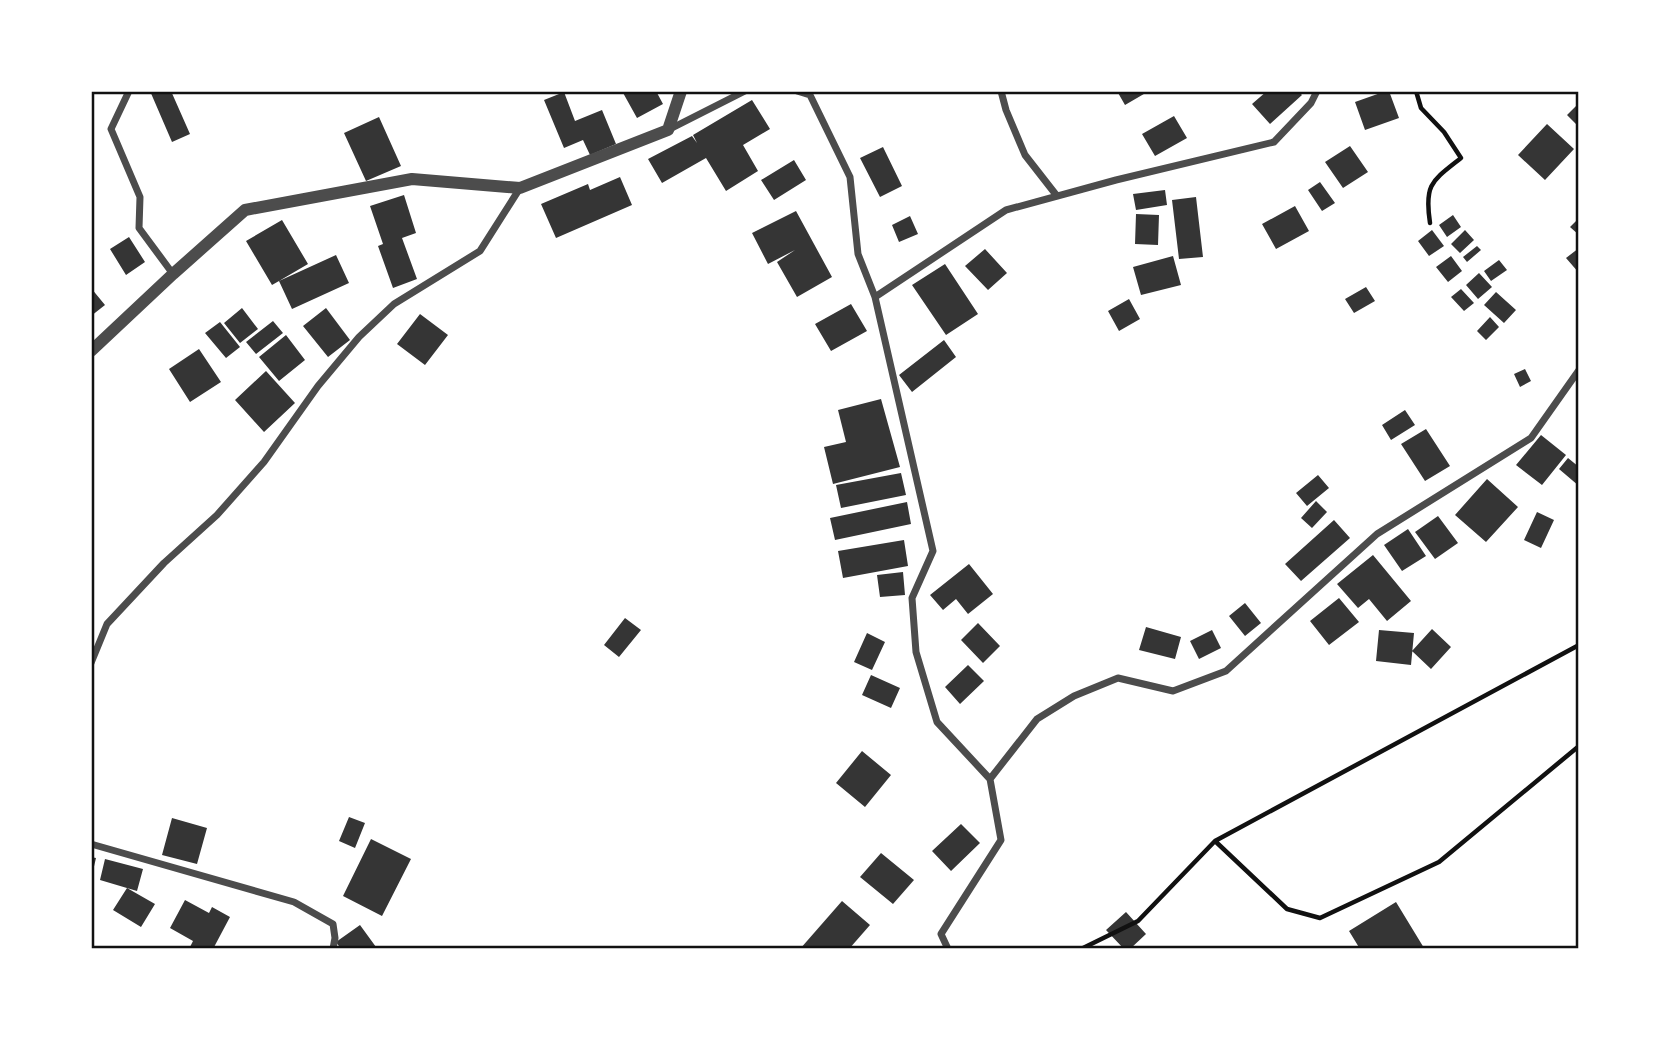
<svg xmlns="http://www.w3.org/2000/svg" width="1670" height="1040" viewBox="0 0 1670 1040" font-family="'Source Sans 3',sans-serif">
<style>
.building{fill:#353535}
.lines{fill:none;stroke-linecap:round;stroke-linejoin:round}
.path{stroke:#111;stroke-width:4.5}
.minor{stroke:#4c4c4c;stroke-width:7}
.tertiary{stroke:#4c4c4c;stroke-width:12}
.neatline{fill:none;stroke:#111;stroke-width:2.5}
</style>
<rect width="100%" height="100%" fill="#fff"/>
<!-- building -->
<path class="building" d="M 150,91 L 171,91 L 190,134 L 172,142 Z
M 622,91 L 656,91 L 663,104 L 637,118 Z
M 1117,91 L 1149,91 L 1125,105 Z
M 1267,91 L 1298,91 L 1302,95 L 1270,124 L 1252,104 Z
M 1386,91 L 1389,91 L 1399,118 L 1365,130 L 1355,102 Z
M 564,92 L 575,121 L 602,110 L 616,144 L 590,155 L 583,140 L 564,148 L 544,100 Z
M 752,100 L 770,129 L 743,145 L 758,171 L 726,191 L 706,158 L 662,183 L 648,159 L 692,136 L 697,143 L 693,135 Z
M 1579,103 L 1579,127 L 1567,115 Z
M 1174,116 L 1187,138 L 1155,156 L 1142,134 Z
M 379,117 L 401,166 L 366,181 L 344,133 Z
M 1547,124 L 1574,149 L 1545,180 L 1518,155 Z
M 1350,146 L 1368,172 L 1343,188 L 1325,162 Z
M 883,147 L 902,186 L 880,197 L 860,158 Z
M 794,160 L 806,180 L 774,200 L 761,180 Z
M 620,177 L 632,205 L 556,238 L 541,204 L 588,184 L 590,190 Z
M 1320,182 L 1335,203 L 1322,211 L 1308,190 Z
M 1165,190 L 1167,205 L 1136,210 L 1133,194 Z
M 404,195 L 416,233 L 402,238 L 417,279 L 393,288 L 378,246 L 383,244 L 370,206 Z
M 1196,197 L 1203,257 L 1179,259 L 1172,200 Z
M 1295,206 L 1309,231 L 1276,249 L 1262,224 Z
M 796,211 L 832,277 L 797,297 L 777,262 L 795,250 L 768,264 L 752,233 Z
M 1136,214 L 1159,215 L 1158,245 L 1135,244 Z
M 1453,215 L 1461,227 L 1447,237 L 1439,225 Z
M 910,216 L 918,234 L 899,242 L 892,225 Z
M 1579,218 L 1579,235 L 1570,227 Z
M 282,220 L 308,264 L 279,281 L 336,255 L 349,283 L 292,309 L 279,281 L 272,285 L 246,241 Z
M 1432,230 L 1444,246 L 1429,256 L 1418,241 Z
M 1465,230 L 1474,240 L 1460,253 L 1451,244 Z
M 129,237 L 145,262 L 126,275 L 110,249 Z
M 1477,246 L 1481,250 L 1467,262 L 1463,257 Z
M 1579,248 L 1579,273 L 1566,258 Z
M 985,249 L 1007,273 L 988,290 L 965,266 Z
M 1173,256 L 1181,285 L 1141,295 L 1133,267 Z
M 1451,256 L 1462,271 L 1448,282 L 1436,267 Z
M 1499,260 L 1507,270 L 1491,281 L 1484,271 Z
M 945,264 L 978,314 L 946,335 L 912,285 Z
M 1479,273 L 1492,287 L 1478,299 L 1466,285 Z
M 1366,287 L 1375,301 L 1354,313 L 1345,299 Z
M 91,288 L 105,305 L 91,316 Z
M 1461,289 L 1474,303 L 1464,311 L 1451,297 Z
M 1496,292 L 1516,310 L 1504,323 L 1484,305 Z
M 1129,299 L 1140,319 L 1119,331 L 1108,311 Z
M 851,304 L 867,331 L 831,351 L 815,324 Z
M 242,308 L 258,329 L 240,343 L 224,323 Z
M 326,308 L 350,340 L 328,357 L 303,326 Z
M 420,314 L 448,335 L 425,365 L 397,344 Z
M 1490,317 L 1499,327 L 1486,340 L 1477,331 Z
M 273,321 L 283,333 L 256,354 L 246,342 Z
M 220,322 L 240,347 L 226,358 L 205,333 Z
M 286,335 L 305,360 L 279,381 L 259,357 Z
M 944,340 L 956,357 L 912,392 L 899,375 Z
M 199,349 L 221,382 L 190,402 L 169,369 Z
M 1525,369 L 1531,381 L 1520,387 L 1514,374 Z
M 266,371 L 295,403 L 264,432 L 235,400 Z
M 881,399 L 900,467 L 833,484 L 824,447 L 846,442 L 838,410 Z
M 1405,410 L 1415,425 L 1391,440 L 1382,425 Z
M 1426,429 L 1450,466 L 1425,481 L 1401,444 Z
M 1541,435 L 1566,455 L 1542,485 L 1516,465 Z
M 1568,458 L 1579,467 L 1579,486 L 1559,469 Z
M 901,473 L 906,495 L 841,508 L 836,485 Z
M 1318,475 L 1329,488 L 1307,506 L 1296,493 Z
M 1487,479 L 1518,507 L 1486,542 L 1455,515 Z
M 1316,501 L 1327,512 L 1312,528 L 1301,518 Z
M 907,502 L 911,524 L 835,540 L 830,518 Z
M 1537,512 L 1554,520 L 1541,548 L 1524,540 Z
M 1438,516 L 1458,543 L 1435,559 L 1415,532 Z
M 1334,520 L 1350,538 L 1301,581 L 1285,564 Z
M 1408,529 L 1426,556 L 1402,571 L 1384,545 Z
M 904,540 L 908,566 L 843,578 L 838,551 Z
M 1373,555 L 1411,601 L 1387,621 L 1369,599 L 1358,608 L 1337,584 Z
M 969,564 L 993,594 L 968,614 L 956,599 L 943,610 L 930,595 Z
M 903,572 L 905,595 L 880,597 L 877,575 Z
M 1339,598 L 1359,622 L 1329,645 L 1310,621 Z
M 1245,603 L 1261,623 L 1245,636 L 1229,616 Z
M 625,618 L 641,630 L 619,657 L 604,645 Z
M 978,623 L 1000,646 L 983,663 L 961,640 Z
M 1146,627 L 1181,637 L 1175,659 L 1139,650 Z
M 1432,629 L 1451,647 L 1431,669 L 1412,651 Z
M 1212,630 L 1221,648 L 1199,659 L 1190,641 Z
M 1379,630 L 1414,633 L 1411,665 L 1376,661 Z
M 867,633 L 885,642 L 872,670 L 854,662 Z
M 968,665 L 984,681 L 960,704 L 945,687 Z
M 871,675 L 900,688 L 891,708 L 862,695 Z
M 862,751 L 891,775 L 865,807 L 836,783 Z
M 349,817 L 365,823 L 355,848 L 339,841 Z
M 172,818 L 207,828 L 197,864 L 162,855 Z
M 961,824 L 980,843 L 951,871 L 932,851 Z
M 371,839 L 411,859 L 382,916 L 343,896 Z
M 881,853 L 914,880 L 893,904 L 860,877 Z
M 91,857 L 96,858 L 92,875 L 91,875 Z
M 105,859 L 143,869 L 137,891 L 100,880 Z
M 127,888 L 155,904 L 141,927 L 113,910 Z
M 185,900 L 209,913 L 212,907 L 230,917 L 213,949 L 189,949 L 193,941 L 170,928 Z
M 842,901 L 870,925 L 849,949 L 800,949 Z
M 1396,902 L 1424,948 L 1360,949 L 1349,931 Z
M 1126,912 L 1146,934 L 1130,949 L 1124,949 L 1106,930 Z
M 360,925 L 376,947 L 341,949 L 336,942 Z"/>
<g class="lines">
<!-- path -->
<path class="path" d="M 1416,91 L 1421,108 L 1444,132 L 1461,158 C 1432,181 1424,184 1430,223
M 1215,841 L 1287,909 L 1320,918 L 1439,862 L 1579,746
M 1081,949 L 1138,921 L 1215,841 L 1579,645"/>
<!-- minor -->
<path class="minor" d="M 129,91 L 111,129 L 140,197 L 139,228 L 173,274
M 797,91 L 810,95 L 850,177 L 858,254 L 875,297 L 933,551 L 912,598 L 916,652 L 937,722 L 990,779 L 1001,840 L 941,934 L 948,949
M 1001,91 L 1006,110 L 1025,155 L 1057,196
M 668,130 L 745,91
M 875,297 L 1006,210 L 1116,180 L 1274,142 L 1311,103 L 1317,91
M 91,663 L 107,624 L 164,563 L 217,515 L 264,462 L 318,386 L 359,337 L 394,304 L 480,251 L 520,188
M 990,779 L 1037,719 L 1074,696 L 1118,678 L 1173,691 L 1226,671 L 1377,534 L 1531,438 L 1579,370
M 91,844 L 294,902 L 333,924 L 335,938 L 333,949"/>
<!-- tertiary -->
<path class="tertiary" d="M 91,351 L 173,274 L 245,210 L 412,179 L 520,188 L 668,130 L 681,91"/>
</g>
<!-- border -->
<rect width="1670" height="1040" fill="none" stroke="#ffffff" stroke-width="186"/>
<rect x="93" y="93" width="1484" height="854" class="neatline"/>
</svg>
